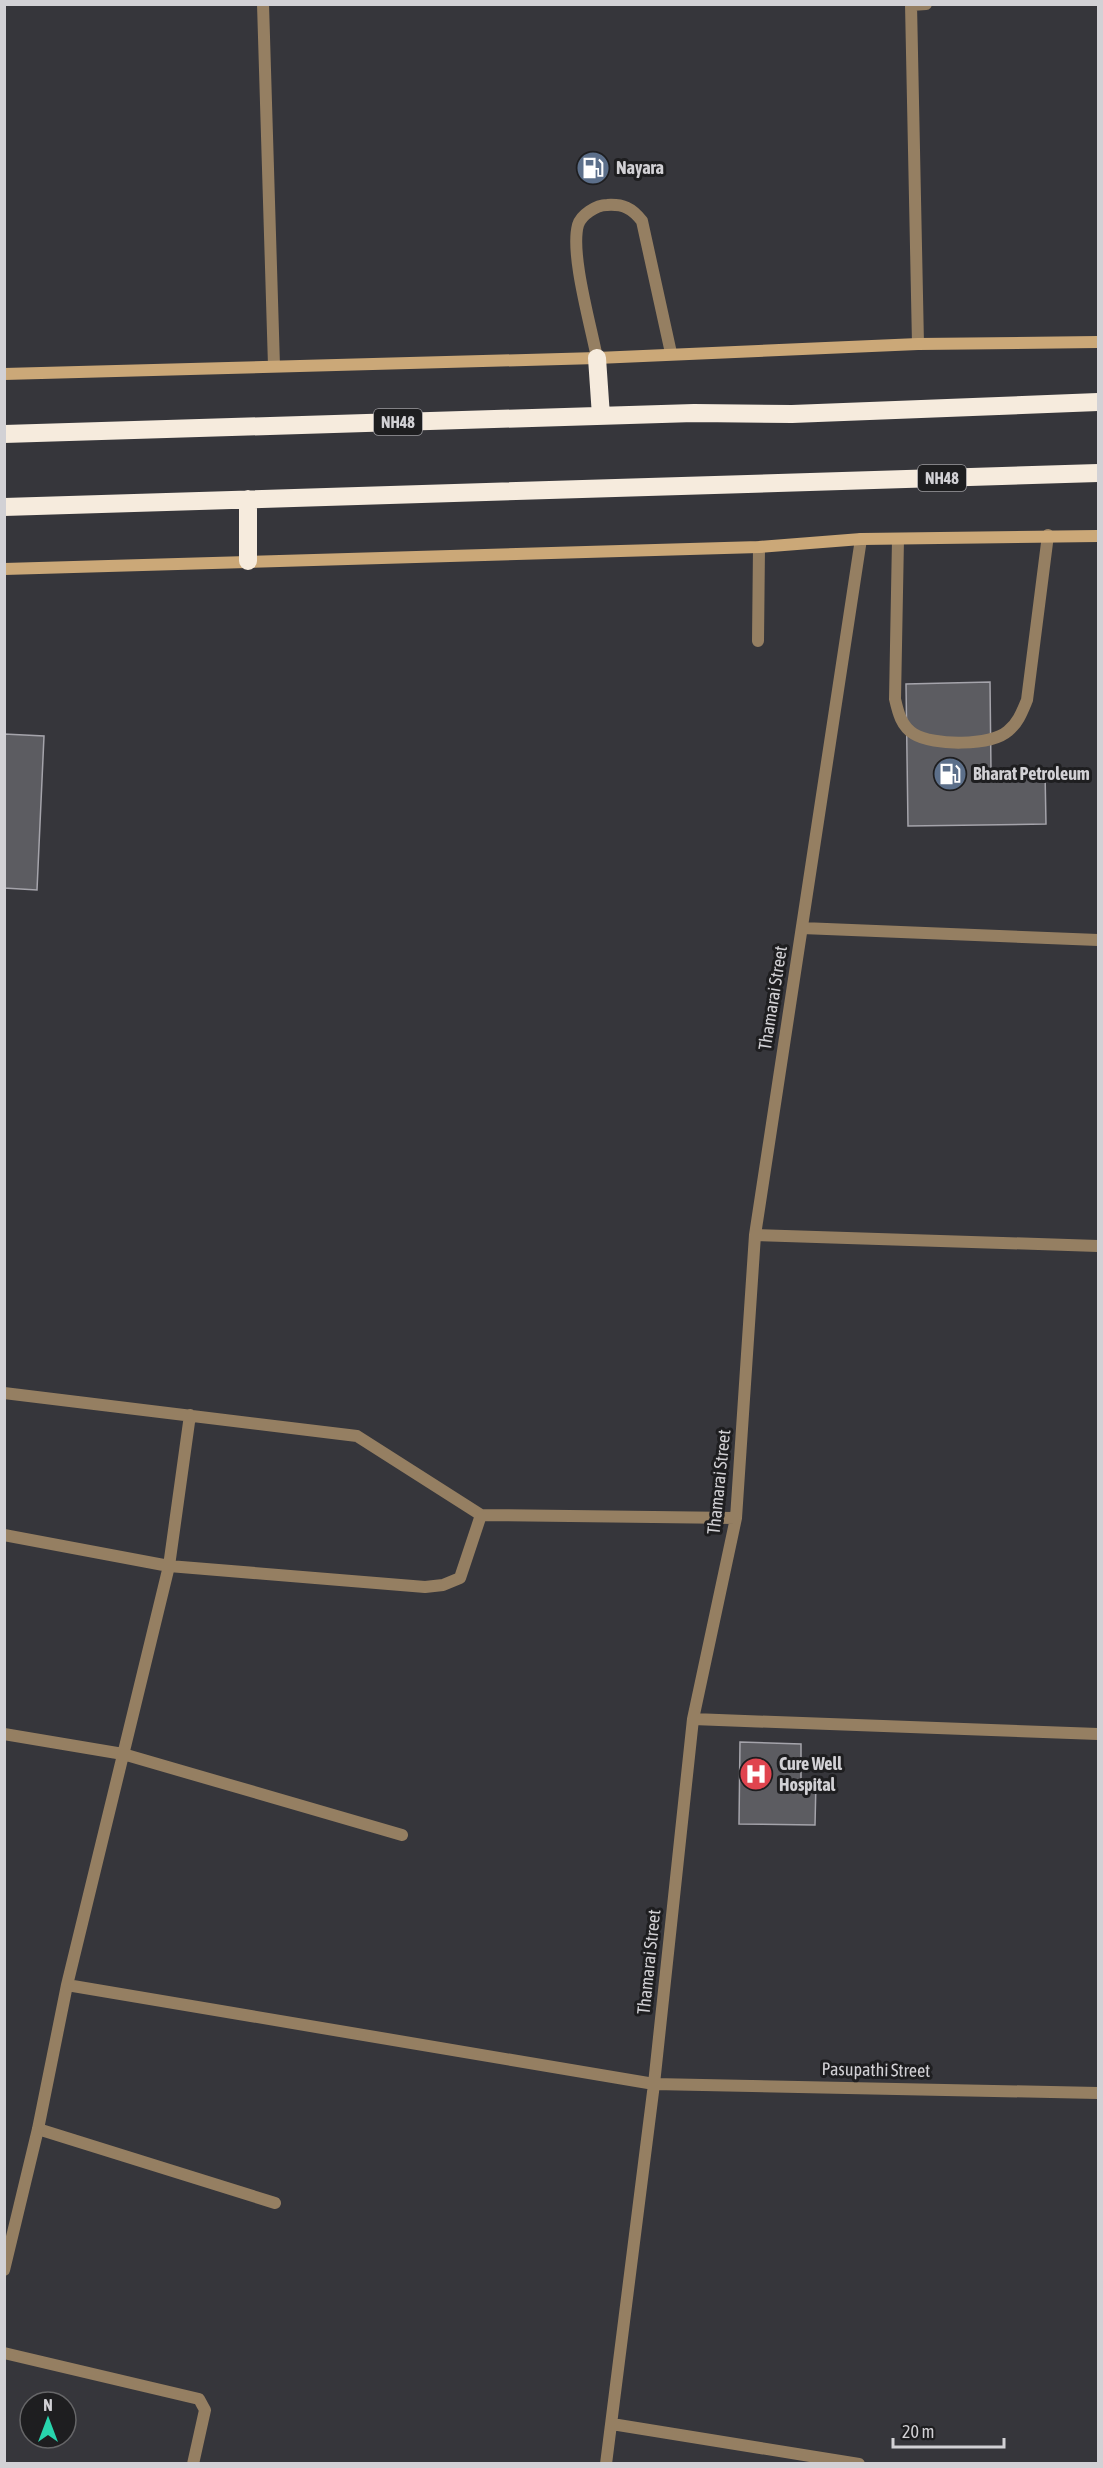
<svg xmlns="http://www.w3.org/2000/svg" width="1103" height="2468" viewBox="0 0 1103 2468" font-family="'Asap Condensed',sans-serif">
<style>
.building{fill:#5c5c61;stroke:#a5a4ab;stroke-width:1.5}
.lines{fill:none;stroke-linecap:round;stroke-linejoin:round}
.lane{stroke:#957f62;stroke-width:12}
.street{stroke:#957f62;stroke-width:12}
.secondary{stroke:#cba878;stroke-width:12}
.highway{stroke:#f6ebdd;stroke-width:18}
.labels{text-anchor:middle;stroke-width:6;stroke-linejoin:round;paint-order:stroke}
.shield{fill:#1e1e20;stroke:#9c9b9f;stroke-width:1.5}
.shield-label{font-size:16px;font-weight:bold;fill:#d2d1d5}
.poi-label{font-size:18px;font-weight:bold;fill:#d2d1d5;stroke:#1e1e20;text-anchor:start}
.street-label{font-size:18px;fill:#d2d1d5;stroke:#1e1e20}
</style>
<rect width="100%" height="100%" fill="#36363b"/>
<!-- building -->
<path class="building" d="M 990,682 L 991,771 L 1045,771 L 1046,824 L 908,826 L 906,684 Z
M 4,734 L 44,736 L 37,890 L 4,888 Z
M 740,1742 L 801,1744 L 801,1781 L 816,1781 L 815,1825 L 739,1824 Z"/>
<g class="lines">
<!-- lane -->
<path class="lane" d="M 263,4 L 274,366
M 597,358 C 591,326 570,254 578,225 C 581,215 596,205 607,205 C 623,204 632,208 642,221 L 671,353
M 898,539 L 895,699 C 898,712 901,726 914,734 C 933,746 991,746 1008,731 C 1018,723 1022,712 1027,700 L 1048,535"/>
<!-- street -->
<path class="street" d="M 911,4 L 918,344
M 911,5 L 926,4
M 758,641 L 759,547
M 802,928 L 1098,940
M 755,1235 L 1098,1246
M 4,1393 L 357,1436 L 481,1515 L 736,1518
M 4,1535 L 169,1566 L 425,1587 L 443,1585 L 460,1578 L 481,1515
M 693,1719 L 1098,1734
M 4,1734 L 123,1754 L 402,1835
M 67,1985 L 654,2084 L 1098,2093
M 38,2129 L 275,2203
M 4,2270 L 38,2129 L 67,1985 L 169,1566 L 190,1415
M 4,2353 L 199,2399 L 205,2410 L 193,2464
M 612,2424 L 859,2464
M 606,2464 L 654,2084 L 693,1719 L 736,1518 L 755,1235 L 861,539"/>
<!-- secondary -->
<path class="secondary" d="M 4,374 L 597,358 L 918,344 L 1098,342
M 4,569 L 759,547 L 861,539 L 1098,536"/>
<!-- highway -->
<path class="highway" d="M 597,358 L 601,416
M 4,434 L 694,413 L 792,414 L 1098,402
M 248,499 L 248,561
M 4,507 L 1098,473"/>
</g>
<!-- icons -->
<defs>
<symbol id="fuel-disc" viewBox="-11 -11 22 22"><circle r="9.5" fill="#5c6f8a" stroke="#1e1e20"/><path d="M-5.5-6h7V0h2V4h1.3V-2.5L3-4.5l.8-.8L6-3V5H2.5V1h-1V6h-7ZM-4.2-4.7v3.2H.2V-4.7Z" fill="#fff"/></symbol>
<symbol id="hospital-disc" viewBox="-11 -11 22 22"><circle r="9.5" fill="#e0444e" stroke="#1e1e20"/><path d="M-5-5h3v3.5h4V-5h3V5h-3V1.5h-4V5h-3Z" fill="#fff"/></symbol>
</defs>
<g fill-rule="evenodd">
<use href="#fuel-disc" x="574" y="149" width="38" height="38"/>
<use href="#fuel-disc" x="931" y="755" width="38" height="38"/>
<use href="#hospital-disc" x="737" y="1755" width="38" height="38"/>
</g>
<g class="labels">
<!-- shield labels -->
<g class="shield">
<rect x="374" y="409" width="48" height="26" rx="4.5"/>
<rect x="918" y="465" width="48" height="26" rx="4.5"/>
</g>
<g class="shield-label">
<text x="398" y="428">NH48</text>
<text x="942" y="484">NH48</text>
</g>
<!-- poi labels -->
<g class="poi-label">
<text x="616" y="174">Nayara</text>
<text x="973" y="780">Bharat Petroleum</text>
<text x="779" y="1770">Cure Well<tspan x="779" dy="21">Hospital</tspan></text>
</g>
<!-- street labels -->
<g class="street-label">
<text transform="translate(773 998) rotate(-81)" y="6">Thamarai Street</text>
<text transform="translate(719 1482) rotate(-84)" y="6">Thamarai Street</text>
<text transform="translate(649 1962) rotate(-84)" y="6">Thamarai Street</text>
<text transform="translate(876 2070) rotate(1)" y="6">Pasupathi Street</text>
</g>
</g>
<!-- border -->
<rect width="1103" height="2468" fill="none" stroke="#d2d1d5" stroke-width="12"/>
<!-- north arrow -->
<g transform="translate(48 2420)"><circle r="28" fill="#1e1e20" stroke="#666668" stroke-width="1.5"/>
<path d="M0-4.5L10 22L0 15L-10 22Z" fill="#28d5ad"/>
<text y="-9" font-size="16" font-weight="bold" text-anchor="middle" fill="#d2d1d5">N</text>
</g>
<!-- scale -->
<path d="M893 2438v9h111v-9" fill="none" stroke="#d2d1d5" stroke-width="3"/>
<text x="902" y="2438" font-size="18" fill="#d2d1d5" stroke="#1e1e20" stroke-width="4.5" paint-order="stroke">20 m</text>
</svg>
